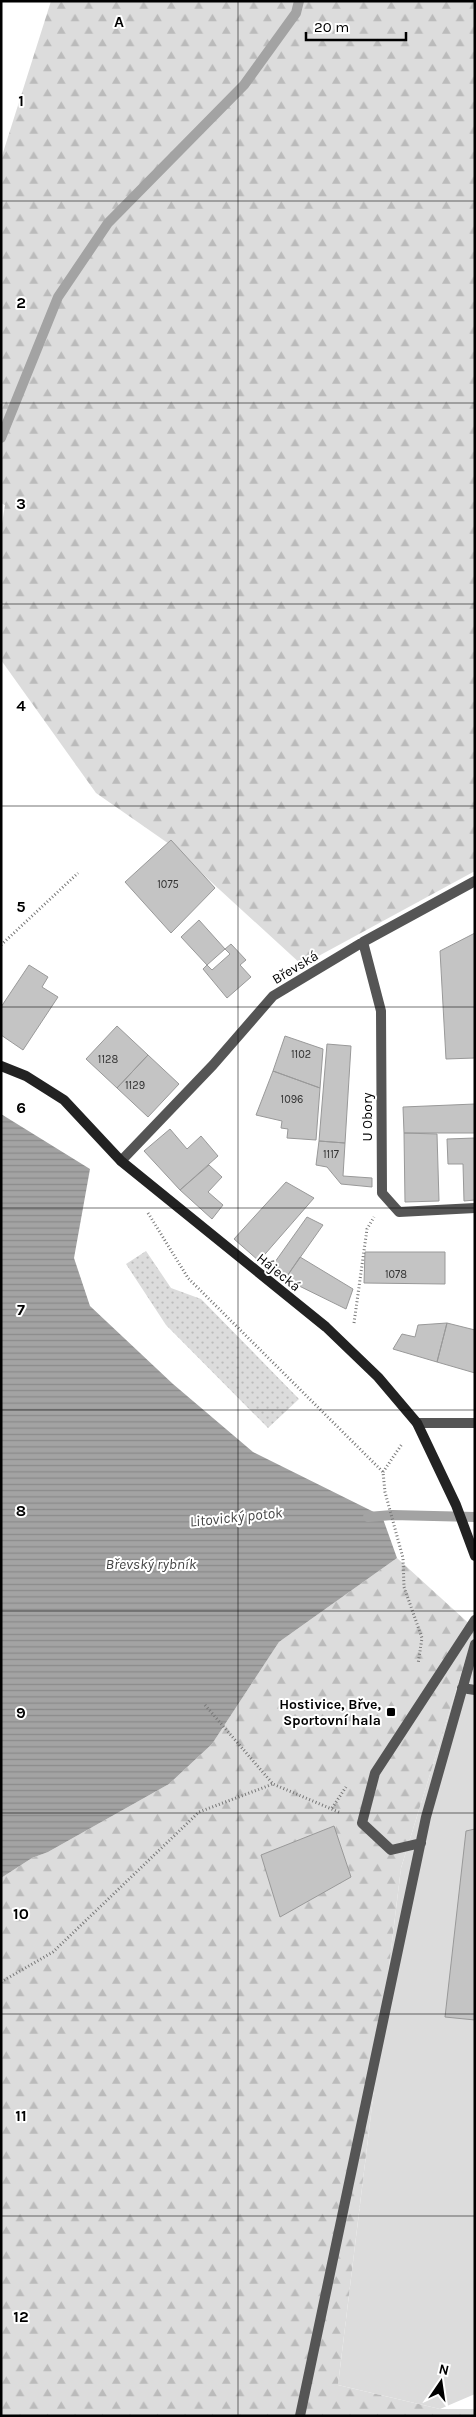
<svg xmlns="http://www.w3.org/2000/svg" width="476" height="2417" viewBox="0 0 476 2417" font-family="Karla,sans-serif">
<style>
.green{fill:#dcdcdc}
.forest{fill:url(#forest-firs)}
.park{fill:url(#park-dots)}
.water{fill:url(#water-rules)}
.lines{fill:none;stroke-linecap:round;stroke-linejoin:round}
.stream{stroke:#a3a3a3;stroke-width:10}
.building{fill:#c4c4c4;stroke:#999}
.path{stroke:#777;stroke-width:3;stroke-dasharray:1 2.5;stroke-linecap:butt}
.lane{stroke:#555;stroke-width:10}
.street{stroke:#555;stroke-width:10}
.secondary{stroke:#222;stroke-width:10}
.grid{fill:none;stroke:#000;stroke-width:1;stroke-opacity:0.55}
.poi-dot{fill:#000;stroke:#fff;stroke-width:2}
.labels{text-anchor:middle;stroke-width:4;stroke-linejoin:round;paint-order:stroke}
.number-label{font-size:11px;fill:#313131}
.street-label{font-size:14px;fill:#000;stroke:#fff}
.poi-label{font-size:14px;font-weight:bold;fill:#000;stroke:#fff;text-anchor:end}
.water-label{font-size:15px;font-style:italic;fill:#444;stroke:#fff}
.grid-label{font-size:16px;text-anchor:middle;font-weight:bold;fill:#000;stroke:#fff;stroke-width:4;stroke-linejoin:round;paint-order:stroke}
</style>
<defs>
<pattern id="forest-firs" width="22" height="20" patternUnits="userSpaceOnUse" patternTransform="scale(1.25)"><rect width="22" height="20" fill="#dcdcdc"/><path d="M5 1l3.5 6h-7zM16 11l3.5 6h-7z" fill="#bbb"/></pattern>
<pattern id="park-dots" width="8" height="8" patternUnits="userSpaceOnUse" patternTransform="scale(1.25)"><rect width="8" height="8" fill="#dcdcdc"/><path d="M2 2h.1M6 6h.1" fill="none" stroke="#bbb" stroke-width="1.8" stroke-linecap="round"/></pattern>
<pattern id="water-rules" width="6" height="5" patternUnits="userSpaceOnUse" patternTransform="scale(1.25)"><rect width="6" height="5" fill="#a3a3a3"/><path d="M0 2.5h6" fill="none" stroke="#8b8b8b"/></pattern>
</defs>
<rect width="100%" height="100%" fill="#fff"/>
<!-- green -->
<path class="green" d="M 475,1629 L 475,2394 L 440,2409 L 338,2385 L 401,1868 Z"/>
<!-- forest -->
<path class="forest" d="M 51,1 L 475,1 L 475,871 L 302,965 L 172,846 L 96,793 L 1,660 L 1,530 L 5,505 L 1,503 L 1,159 Z
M 397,1558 L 475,1629 L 401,1868 L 338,2385 L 440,2409 L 475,2409 L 475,2416 L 1,2416 L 1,1878 L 32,1858 L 48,1852 L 169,1784 L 212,1744 L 279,1642 Z"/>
<!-- park -->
<path class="park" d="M 146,1251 L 171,1288 L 201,1299 L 299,1399 L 268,1428 L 166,1325 L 126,1264 Z"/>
<!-- water -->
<path class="water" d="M 1,1114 L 90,1169 L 74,1258 L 90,1306 L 173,1384 L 253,1452 L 382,1516 L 397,1558 L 279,1642 L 212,1744 L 169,1784 L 48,1852 L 32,1858 L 1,1878 Z"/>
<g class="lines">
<!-- stream -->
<path class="stream" d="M 1,438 L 58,297 L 108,223 L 244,85 L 296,13 L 299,1
M 368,1517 L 392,1515 L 475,1517"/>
</g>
<!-- building -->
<path class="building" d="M 171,840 L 215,888 L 171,933 L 125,882 Z
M 199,920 L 225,949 L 207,965 L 181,937 Z
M 475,933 L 475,1058 L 446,1059 L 440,951 Z
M 231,944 L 246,960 L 240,965 L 251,977 L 227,998 L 203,969 L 207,965 L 212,970 L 230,954 L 225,949 Z
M 29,965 L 48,977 L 42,987 L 58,997 L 23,1050 L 1,1035 L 1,1007 Z
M 117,1026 L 148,1055 L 117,1088 L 86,1059 Z
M 285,1036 L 323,1049 L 320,1088 L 273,1071 Z
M 327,1044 L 351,1046 L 345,1143 L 319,1141 Z
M 148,1055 L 179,1084 L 148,1117 L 117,1088 Z
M 273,1071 L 320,1088 L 316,1140 L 287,1138 L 288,1129 L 281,1128 L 282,1121 L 256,1115 Z
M 475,1104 L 475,1133 L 404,1133 L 403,1107 Z
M 170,1129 L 187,1149 L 201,1136 L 218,1156 L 180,1190 L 144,1151 Z
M 404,1133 L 437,1134 L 439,1201 L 405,1202 Z
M 475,1138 L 475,1200 L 464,1201 L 463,1164 L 448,1164 L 447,1139 Z
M 319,1141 L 345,1143 L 343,1176 L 372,1178 L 372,1187 L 341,1184 L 327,1167 L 316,1165 Z
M 209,1165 L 222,1177 L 208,1192 L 223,1205 L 212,1219 L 180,1190 Z
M 286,1182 L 314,1198 L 259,1261 L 234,1239 Z
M 307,1217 L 323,1225 L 285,1279 L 270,1269 Z
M 365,1252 L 445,1252 L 445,1284 L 364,1283 Z
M 300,1257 L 353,1289 L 346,1309 L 285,1279 Z
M 447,1323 L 475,1330 L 475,1373 L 437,1362 Z
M 447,1323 L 437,1362 L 393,1349 L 402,1334 L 415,1337 L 418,1325 Z
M 334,1826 L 351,1877 L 280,1917 L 261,1855 Z
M 475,1829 L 475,2020 L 445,2017 L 466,1831 Z"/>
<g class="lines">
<!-- path -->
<path class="path" d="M 1,945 L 78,873
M 148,1213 L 188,1278 L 383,1472 L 385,1492 L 403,1558 L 404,1587 L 422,1638 L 418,1664
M 354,1323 L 367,1229 L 374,1217
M 383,1472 L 402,1444
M 205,1705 L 273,1784 L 341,1813
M 332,1808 L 346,1787
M 1,1982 L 53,1952 L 199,1812 L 273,1784"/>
<!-- lane -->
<path class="lane" d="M 462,1688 L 475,1690
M 421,1843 L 391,1850 L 362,1823 L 375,1773 L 475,1620
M 300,2416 L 426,1817 L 475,1644"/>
<!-- street -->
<path class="street" d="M 363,942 L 381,1011 L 382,1193 L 399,1212 L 475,1208
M 121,1161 L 213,1065 L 273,996 L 363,942 L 475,881
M 417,1423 L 475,1423"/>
<!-- secondary -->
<path class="secondary" d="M 1,1066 L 26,1076 L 64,1100 L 121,1161 L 326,1327 L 378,1377 L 417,1423 L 456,1505 L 475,1556"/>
</g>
<!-- grid -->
<path class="grid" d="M 238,1 L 238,2416M 1,201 L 475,201M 1,403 L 475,403M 1,604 L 475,604M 1,806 L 475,806M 1,1007 L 475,1007M 1,1208 L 475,1208M 1,1410 L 475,1410M 1,1611 L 475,1611M 1,1813 L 475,1813M 1,2014 L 475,2014M 1,2216 L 475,2216"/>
<!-- markers -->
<rect class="poi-dot" x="386" y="1707" width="10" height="10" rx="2.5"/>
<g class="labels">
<!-- number labels -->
<g class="number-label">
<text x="168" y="888">1075</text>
<text x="301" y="1058">1102</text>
<text x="108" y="1063">1128</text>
<text x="135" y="1089">1129</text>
<text x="292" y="1103">1096</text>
<text x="331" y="1158">1117</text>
<text x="396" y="1278">1078</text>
</g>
<!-- street labels -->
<g class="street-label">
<text transform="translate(295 967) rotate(-31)" y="5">Břevská</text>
<text transform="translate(367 1117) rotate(-90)" y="5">U Obory</text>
<text transform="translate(279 1272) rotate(39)" y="5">Hájecká</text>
</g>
<!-- poi labels -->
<g class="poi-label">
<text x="381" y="1709">Hostivice, Břve,<tspan x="381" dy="16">Sportovní hala</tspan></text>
</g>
<!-- water labels -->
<g class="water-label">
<text transform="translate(236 1517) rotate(-6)" y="5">Litovický potok</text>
<text x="151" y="1569">Břevský rybník</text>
</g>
</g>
<g class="grid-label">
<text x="119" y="27">A</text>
<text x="21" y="106">1</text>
<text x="21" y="308">2</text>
<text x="21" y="509">3</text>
<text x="21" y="711">4</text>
<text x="21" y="912">5</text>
<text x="21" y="1113">6</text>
<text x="21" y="1315">7</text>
<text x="21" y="1516">8</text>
<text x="21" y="1718">9</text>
<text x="21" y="1919">10</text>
<text x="21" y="2121">11</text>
<text x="21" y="2322">12</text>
</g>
<!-- border -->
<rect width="476" height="2417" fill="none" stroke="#000000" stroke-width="5"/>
<!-- north arrow -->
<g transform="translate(441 2382) rotate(13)" stroke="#ffffff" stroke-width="4" paint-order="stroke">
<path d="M0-4L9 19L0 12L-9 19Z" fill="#000000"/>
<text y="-8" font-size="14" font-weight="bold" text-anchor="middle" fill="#000000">N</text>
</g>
<!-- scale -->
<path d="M306 32v8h100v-8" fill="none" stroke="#000000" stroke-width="2.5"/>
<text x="314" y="32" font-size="15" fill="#000000" stroke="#ffffff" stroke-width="4" paint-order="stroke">20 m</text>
</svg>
